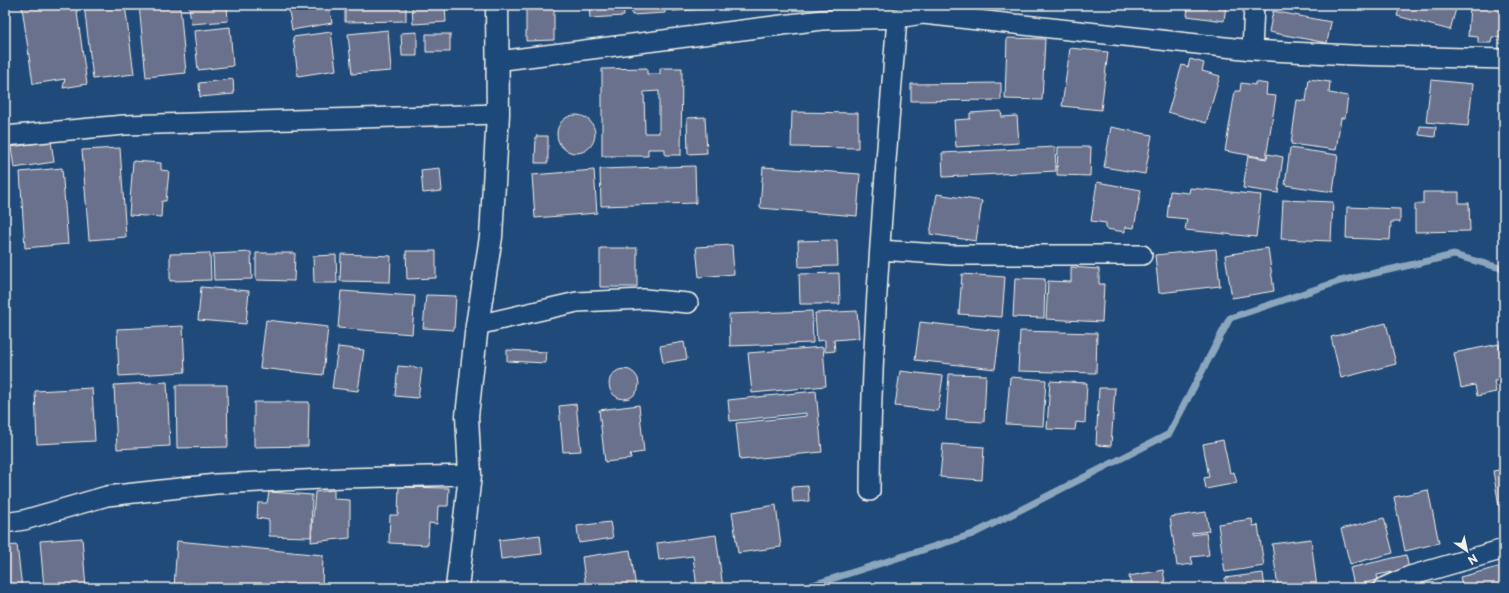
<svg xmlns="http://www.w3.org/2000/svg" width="1509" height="593" viewBox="0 0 1509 593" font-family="'Playpen Sans',sans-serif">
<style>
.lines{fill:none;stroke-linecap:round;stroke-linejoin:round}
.stream{stroke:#8ba6bd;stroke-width:7}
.building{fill:#6a718d;stroke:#f4f1e8;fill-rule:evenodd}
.street-casing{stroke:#f4f1e8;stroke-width:22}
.secondary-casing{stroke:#f4f1e8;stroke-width:25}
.street{stroke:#1f4a7a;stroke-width:19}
.secondary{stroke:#1f4a7a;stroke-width:22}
</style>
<rect width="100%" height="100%" fill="#1f4a7a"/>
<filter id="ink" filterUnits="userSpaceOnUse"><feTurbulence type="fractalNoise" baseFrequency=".025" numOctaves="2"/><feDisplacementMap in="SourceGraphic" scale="8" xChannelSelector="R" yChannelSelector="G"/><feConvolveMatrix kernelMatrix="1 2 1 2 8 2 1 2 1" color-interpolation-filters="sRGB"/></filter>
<g filter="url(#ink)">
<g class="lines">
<!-- stream -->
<path class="stream" d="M 803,588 L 973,534 L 1169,434 L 1230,318 L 1340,281 L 1454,255 L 1504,269"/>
</g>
<!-- building -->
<path class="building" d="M 37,5 L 76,5 L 87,84 L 63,88 L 65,79 L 33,84 L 22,7 Z
M 84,5 L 125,5 L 134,74 L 93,79 Z
M 139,5 L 180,5 L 186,73 L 146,77 Z
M 189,5 L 227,5 L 228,21 L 191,24 Z
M 288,5 L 329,5 L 332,23 L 292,30 Z
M 345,5 L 406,5 L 406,21 L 345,22 Z
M 412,5 L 445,5 L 446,22 L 413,24 Z
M 526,5 L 554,5 L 554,40 L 526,41 Z
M 589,5 L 623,5 L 624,16 L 590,18 Z
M 631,5 L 665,5 L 665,13 L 632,15 Z
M 673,5 L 707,5 L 707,9 L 673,11 Z
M 1188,5 L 1226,5 L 1224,21 L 1187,16 Z
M 1400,5 L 1457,5 L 1450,30 L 1397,16 Z
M 1470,5 L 1504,5 L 1504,38 L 1492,37 L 1491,43 L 1478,43 L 1478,37 L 1468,36 Z
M 1273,11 L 1331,22 L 1327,43 L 1269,32 Z
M 230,27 L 233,66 L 198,70 L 194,31 Z
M 388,30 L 391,71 L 352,74 L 348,34 Z
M 331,32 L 336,70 L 298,76 L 293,37 Z
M 417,32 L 417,56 L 402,56 L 401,33 Z
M 426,34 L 450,34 L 450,52 L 426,52 Z
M 1007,38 L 1045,39 L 1042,100 L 1005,99 Z
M 1070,48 L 1108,52 L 1101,110 L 1062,106 Z
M 1190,59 L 1204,63 L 1202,71 L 1220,76 L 1206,123 L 1168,112 L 1182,65 L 1188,67 Z
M 647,68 L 647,74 L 660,74 L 660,68 L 682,68 L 681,155 L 665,155 L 665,149 L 648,149 L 648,156 L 602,156 L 602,69 ZM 659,91 L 659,133 L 645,133 L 644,92 Z
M 233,79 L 234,94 L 200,97 L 199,83 Z
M 1309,79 L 1330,82 L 1329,93 L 1348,96 L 1345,118 L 1341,118 L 1336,150 L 1291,144 L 1297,100 L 1306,101 Z
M 1431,80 L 1473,84 L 1468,126 L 1426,122 Z
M 1255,82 L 1267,84 L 1266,95 L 1276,96 L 1266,158 L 1225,151 L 1235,91 L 1240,91 L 1241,83 L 1255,85 Z
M 1001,83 L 1001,100 L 911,101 L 911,84 Z
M 1001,111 L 1002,117 L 1017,116 L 1019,143 L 956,147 L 954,120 L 970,119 L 970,113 Z
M 792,112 L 858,113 L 858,148 L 791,147 Z
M557 134a19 19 0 1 1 38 0a19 19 0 1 1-38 0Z
M 705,117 L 707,153 L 688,154 L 687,118 Z
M 1420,126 L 1436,127 L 1435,137 L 1419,135 Z
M 1111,127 L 1152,135 L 1145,174 L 1104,167 Z
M 536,136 L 548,136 L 548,163 L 535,163 Z
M 51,141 L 54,162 L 14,168 L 11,147 Z
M 1055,147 L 1056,171 L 943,177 L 942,153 Z
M 1058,147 L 1091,147 L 1090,176 L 1057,175 Z
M 120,148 L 126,237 L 89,240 L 82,150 Z
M 1290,148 L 1338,155 L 1333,192 L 1285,185 Z
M 1268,154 L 1283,157 L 1278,193 L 1243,188 L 1248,156 L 1267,159 Z
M 133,161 L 161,163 L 161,170 L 169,171 L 166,201 L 162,201 L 161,217 L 129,215 Z
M 695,166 L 696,203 L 601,206 L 600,169 Z
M 763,167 L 860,174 L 857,216 L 760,208 Z
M 62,168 L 68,244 L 25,248 L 20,172 Z
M 440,168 L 442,191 L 423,193 L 421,170 Z
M 594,170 L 597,213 L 535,218 L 532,175 Z
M 1097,182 L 1141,190 L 1134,228 L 1125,227 L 1125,232 L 1106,229 L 1106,223 L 1091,221 Z
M 1190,188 L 1261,195 L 1256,237 L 1185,230 L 1187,219 L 1167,217 L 1170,191 L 1189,193 Z
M 1423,192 L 1459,192 L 1459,203 L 1469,203 L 1470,231 L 1415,232 L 1415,204 L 1423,204 Z
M 937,194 L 982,201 L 976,241 L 930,234 Z
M 5,195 L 10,242 L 5,242 Z
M 1283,200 L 1333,202 L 1331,241 L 1281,239 Z
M 1347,207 L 1400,209 L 1400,222 L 1391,222 L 1390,240 L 1346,238 Z
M 837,240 L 838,266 L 799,267 L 798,241 Z
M 732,245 L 734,274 L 699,277 L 696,247 Z
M 600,248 L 637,248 L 637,287 L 600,287 Z
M 1268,248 L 1274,291 L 1232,298 L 1225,255 Z
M 1216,249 L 1220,286 L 1159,293 L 1155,255 Z
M 406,251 L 436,251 L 436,278 L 407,279 Z
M 251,252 L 252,279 L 214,280 L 213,254 Z
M 210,253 L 211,280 L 170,281 L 170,254 Z
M 256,253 L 295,253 L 294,281 L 256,280 Z
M 341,254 L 391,256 L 390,282 L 340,281 Z
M 336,255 L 337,283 L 314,283 L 313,256 Z
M 1071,267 L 1099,269 L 1099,284 L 1104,284 L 1102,322 L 1046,319 L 1048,281 L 1071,282 Z
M 839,273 L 840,304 L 800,304 L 799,274 Z
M 962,274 L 1005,277 L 1002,317 L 959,314 Z
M 1015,278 L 1045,279 L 1044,318 L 1013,317 Z
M 201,287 L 249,291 L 246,324 L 198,320 Z
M 341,291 L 415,296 L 412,334 L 338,328 Z
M 426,295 L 456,296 L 454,330 L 423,328 Z
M 812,311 L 813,343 L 730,346 L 729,314 Z
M 857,311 L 859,338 L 834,340 L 835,351 L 825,352 L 825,340 L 817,341 L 815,313 Z
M 266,320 L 328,327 L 323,375 L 260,368 Z
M 920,322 L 1000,331 L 995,369 L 915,360 Z
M 1386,323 L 1396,364 L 1341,378 L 1331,337 Z
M 183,326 L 185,372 L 119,376 L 117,329 Z
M 1020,331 L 1097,333 L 1096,373 L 1018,371 Z
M 684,342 L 687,359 L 663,363 L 660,346 Z
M 1499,344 L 1504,380 L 1494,381 L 1496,392 L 1477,396 L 1475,385 L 1461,388 L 1454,353 Z
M 338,347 L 364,350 L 358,391 L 332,388 Z
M 823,347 L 826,386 L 752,393 L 748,353 Z
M 507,350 L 546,352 L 545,363 L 507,361 Z
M 398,366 L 422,368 L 418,398 L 395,396 Z
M609 384a15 15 0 1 1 30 0a15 15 0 1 1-30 0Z
M 900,371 L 943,376 L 938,411 L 895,406 Z
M 949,374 L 986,375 L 984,422 L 946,420 Z
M 1010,377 L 1046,380 L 1043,426 L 1006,424 Z
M 1050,381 L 1087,383 L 1085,423 L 1076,422 L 1075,430 L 1047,429 Z
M 167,382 L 170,446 L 117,449 L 114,385 Z
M 176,385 L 227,385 L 228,447 L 177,448 Z
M 92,388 L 95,441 L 37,444 L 35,391 Z
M 1099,388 L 1115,388 L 1111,446 L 1096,445 Z
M 816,391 L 822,452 L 740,460 L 736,423 L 806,416 L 806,413 L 730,421 L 728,400 Z
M 254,402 L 309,402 L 308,446 L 254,447 Z
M 576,404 L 581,451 L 563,452 L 559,406 Z
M 639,405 L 644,452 L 630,454 L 631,459 L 605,462 L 599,410 Z
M 1223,440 L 1230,473 L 1234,472 L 1237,483 L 1206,489 L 1204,478 L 1209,477 L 1203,444 Z
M 943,444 L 984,447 L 982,480 L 940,477 Z
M 1504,469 L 1504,522 L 1502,523 L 1493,471 Z
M 808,486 L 809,501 L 793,502 L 792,487 Z
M 399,487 L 449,488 L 448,506 L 438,506 L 437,524 L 429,523 L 428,545 L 389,543 L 390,515 L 398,515 Z
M 334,490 L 334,499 L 350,500 L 350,538 L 311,542 L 315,492 Z
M 1428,490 L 1439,543 L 1405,551 L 1394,497 Z
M 269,492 L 312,495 L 311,537 L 269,536 L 269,520 L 257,518 L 258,503 L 267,503 Z
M 776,505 L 781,547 L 738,553 L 732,512 Z
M 1206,512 L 1209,531 L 1192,533 L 1192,535 L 1206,533 L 1209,555 L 1191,557 L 1193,564 L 1177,566 L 1170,517 Z
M 1384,518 L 1393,553 L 1350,564 L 1341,529 Z
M 1252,519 L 1253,526 L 1258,525 L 1264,566 L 1225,572 L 1218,524 Z
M 610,522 L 613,538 L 579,543 L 577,526 Z
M 540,535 L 542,554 L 501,559 L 499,540 Z
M 716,535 L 723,588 L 697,588 L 693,556 L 659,560 L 657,543 Z
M 82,538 L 86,588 L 44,588 L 40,541 Z
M 1311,539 L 1317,588 L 1278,588 L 1272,544 Z
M 177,541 L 323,555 L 322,588 L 174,588 Z
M 17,545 L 22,588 L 5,588 L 5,546 Z
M 630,550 L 636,587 L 586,588 L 582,557 Z
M 1406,555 L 1409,569 L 1377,575 L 1378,580 L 1354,585 L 1350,568 Z
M 1502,566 L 1504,588 L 1463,588 L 1460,577 Z
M 1163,570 L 1166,588 L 1131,588 L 1129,576 Z
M 1263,573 L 1265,588 L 1226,588 L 1225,578 Z"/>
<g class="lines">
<defs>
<path id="street" d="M 1252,50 L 1254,5
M 497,61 L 822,20 L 897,18 L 923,14 L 1252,50 L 1352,55 L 1504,59
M 5,136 L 124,125 L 498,114
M 880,250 L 951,255 L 1142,255
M 477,325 L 577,302 L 644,299 L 688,303
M 870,491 C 871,333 885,175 897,18
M 5,523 L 24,520 L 107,496 L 216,484 L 344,478 L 470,475
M 1383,588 L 1410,576 L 1504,549"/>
<path id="secondary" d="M 457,588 L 470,475 L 467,416 L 477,325 L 491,237 L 498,114 L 497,5"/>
</defs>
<!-- street casing -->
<use href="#street" class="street-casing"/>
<!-- secondary casing -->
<use href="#secondary" class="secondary-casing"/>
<!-- street -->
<use href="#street" class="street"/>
<!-- secondary -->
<use href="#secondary" class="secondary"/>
</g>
</g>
<!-- margin -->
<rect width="1509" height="593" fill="none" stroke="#1f4a7a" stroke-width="20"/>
<rect x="10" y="10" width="1489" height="573" fill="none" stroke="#f4f1e8" stroke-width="1.5" filter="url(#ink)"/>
<!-- north arrow -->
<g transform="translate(1467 551) rotate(146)" stroke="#1f4a7a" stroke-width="3" paint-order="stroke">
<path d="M0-3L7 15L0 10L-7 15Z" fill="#f4f1e8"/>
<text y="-6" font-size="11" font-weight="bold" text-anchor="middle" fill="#f4f1e8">N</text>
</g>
</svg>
